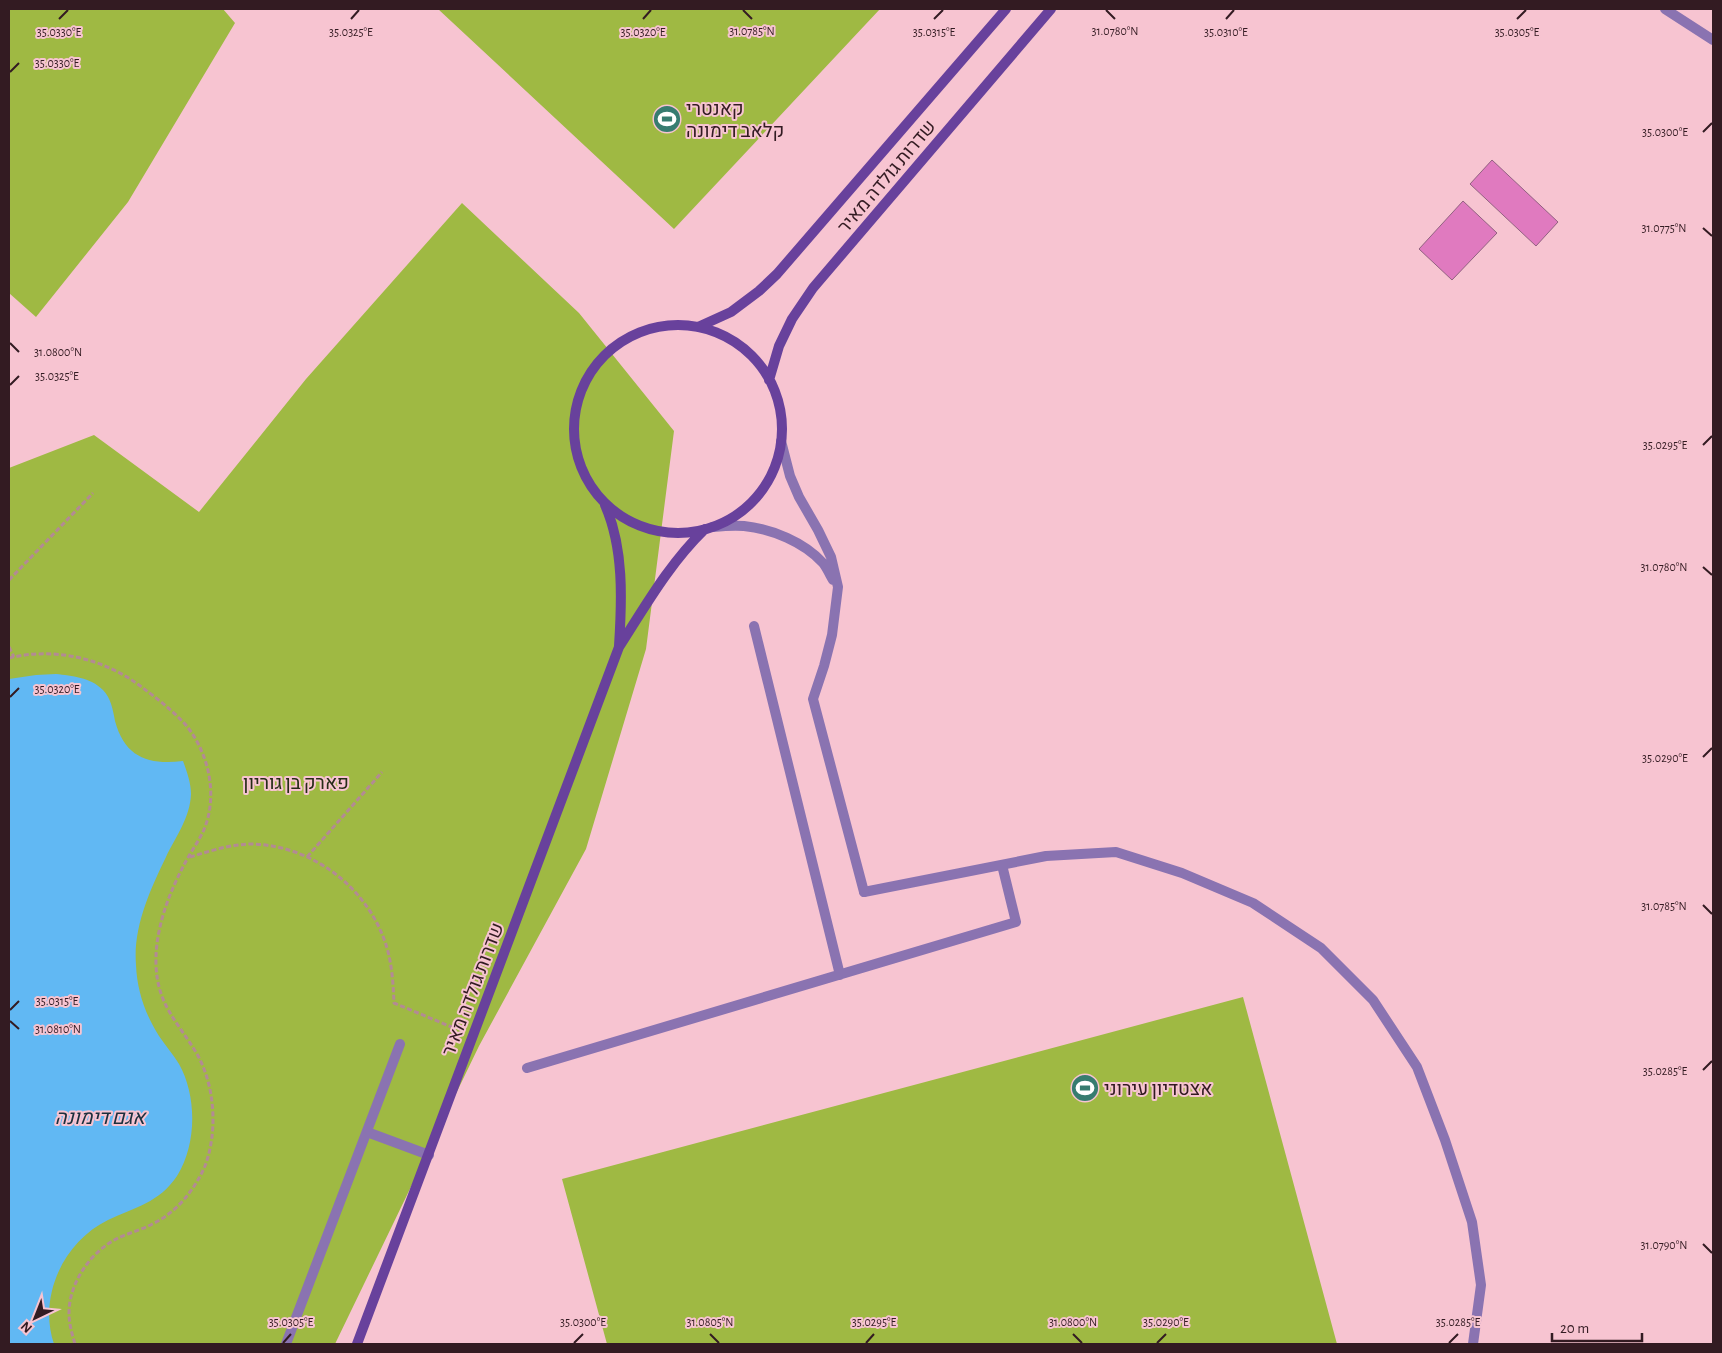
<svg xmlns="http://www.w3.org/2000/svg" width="1722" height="1353" viewBox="0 0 1722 1353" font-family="'Alegreya Sans',Heebo,sans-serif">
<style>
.green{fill:#9fb943}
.water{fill:#61b8f3}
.building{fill:#e07abf;stroke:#926181}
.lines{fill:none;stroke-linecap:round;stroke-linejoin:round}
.path{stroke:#b38a94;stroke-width:3;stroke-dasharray:5 2.5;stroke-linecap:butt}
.service{stroke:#8a73b1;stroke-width:10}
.minor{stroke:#8a73b1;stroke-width:10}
.secondary{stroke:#68419c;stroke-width:10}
.ticks{fill:none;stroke:#331b22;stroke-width:2}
.labels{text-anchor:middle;stroke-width:4;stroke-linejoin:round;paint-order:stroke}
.poi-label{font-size:19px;fill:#331b22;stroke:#f7c4d1;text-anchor:start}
.street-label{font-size:19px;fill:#331b22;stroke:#f7c4d1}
.park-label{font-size:19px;fill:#262c17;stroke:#f7c4d1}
.water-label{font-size:20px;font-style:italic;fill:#1b2f3d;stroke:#f7c4d1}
.ticks-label{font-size:12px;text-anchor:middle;fill:#331b22;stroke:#f7c4d1;stroke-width:4;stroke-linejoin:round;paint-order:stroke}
</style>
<rect width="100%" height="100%" fill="#f7c4d1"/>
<!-- green -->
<path class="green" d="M 9,9 L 223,9 L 235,23 L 128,202 L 36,317 L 9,293 Z
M 438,9 L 880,9 L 674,229 Z
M 462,203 L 579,313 L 674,431 L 646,649 L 586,849 L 479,1046 L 335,1344 L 9,1344 L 9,468 L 94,435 L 199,512 L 306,379 Z
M 1243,997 L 1337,1344 L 607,1344 L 562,1179 Z"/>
<!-- water -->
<path class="water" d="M 56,674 C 72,676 90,677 103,690 C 111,698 113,710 115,721 C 125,758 149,765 183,761 C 187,772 191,783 191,794 C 190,818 176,836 166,857 C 150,890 133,927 136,965 C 137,990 145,1014 159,1036 C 165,1045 173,1054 179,1064 C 197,1096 197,1144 177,1176 C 159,1203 135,1207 108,1220 C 63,1242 38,1297 54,1344 L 9,1344 L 9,679 L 36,675 Z"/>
<!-- building -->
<path class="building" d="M 1492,160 L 1558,222 L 1536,246 L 1470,184 Z
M 1463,201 L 1497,233 L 1452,280 L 1419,249 Z"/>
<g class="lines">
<!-- path -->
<path class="path" d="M 9,580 L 93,493
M 9,647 L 14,657
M 9,658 C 54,647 102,658 139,685 C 155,697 171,709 185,724 C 208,751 218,793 205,827 C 200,840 191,851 185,863 C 169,893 155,929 156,964 C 157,1005 178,1022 197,1054 C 215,1086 218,1131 205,1166 C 195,1189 177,1212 154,1223 C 142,1230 128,1233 116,1239 C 90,1253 69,1283 69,1313 C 69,1324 72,1334 75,1344
M 190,857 C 210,851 231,844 253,844 C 311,846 364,885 384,939 C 392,960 393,982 394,1003 L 454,1028
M 307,857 L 382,772"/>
<!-- service -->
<path class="service" d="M 1665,9 L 1713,40
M 754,626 L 840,975
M 864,892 L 1046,856 L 1116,852 L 1182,873 L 1253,903 L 1321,948 L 1373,1000 L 1417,1067 L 1445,1140 L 1472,1222 L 1481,1285 L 1473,1344
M 527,1068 L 1016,922 L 1002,865
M 367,1132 L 429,1155
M 286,1344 L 400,1044"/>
<!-- minor -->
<path class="minor" d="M 781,441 L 790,476 L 799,497 L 818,530 L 831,557 L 838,587 L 832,635 L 824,666 L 813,699 L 864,892
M 713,527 C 723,526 734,525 744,526 C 772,529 804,542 823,563 C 827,568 830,575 833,580"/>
<!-- secondary -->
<path class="secondary" d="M574 429a104 104 0 1 1 208 0a104 104 0 1 1-208 0Z
M 698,327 L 731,312 L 759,291 L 777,274 L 1006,9
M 769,380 L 779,346 L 792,319 L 813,288 L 1051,9
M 605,505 C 624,548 622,600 619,646
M 357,1344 L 619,647 C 646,605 669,564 705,529"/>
</g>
<!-- ticks -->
<path class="ticks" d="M 743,10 L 752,19M 1106,10 L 1115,19M 59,19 L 68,10M 351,19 L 359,10M 643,19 L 651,10M 934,19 L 943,10M 1226,19 L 1234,10M 1517,19 L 1526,10M 10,72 L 19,63M 1703,132 L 1712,123M 1703,228 L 1712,236M 10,343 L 19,352M 10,385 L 19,376M 1703,445 L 1712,436M 1703,567 L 1712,575M 10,697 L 19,688M 1703,757 L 1712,748M 1703,905 L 1712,914M 10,1010 L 19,1001M 10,1021 L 19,1029M 1703,1070 L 1712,1061M 1703,1244 L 1712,1253M 710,1334 L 719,1343M 1073,1334 L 1082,1343M 283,1343 L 291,1334M 574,1343 L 583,1334M 866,1343 L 874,1334M 1157,1343 L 1166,1334M 1449,1343 L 1458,1334"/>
<!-- icons -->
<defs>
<symbol id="stadium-disc" viewBox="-11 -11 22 22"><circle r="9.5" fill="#377c70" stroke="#f7c4d1"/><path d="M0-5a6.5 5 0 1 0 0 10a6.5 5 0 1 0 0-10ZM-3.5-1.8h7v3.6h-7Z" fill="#fff"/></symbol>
</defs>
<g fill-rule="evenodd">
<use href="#stadium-disc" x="651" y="103" width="32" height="32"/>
<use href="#stadium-disc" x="1069" y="1072" width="32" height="32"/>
</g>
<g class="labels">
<!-- poi labels -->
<g class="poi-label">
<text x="686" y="115">קאנטרי<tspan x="686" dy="22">קלאב דימונה</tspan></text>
<text x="1104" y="1095">אצטדיון עירוני</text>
</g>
<!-- street labels -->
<g class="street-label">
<text transform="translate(886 176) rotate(-50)" y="7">שדרות גולדה מאיר</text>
<text transform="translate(472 989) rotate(-69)" y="7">שדרות גולדה מאיר</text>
</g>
<!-- park labels -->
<g class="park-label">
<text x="296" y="789">פארק בן גוריון</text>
</g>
<!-- water labels -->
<g class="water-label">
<text x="100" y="1124">אגם דימונה</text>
</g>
</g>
<g class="ticks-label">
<text x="752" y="35">31.0785°N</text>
<text x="1115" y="35">31.0780°N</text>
<text x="1226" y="36">35.0310°E</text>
<text x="59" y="36">35.0330°E</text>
<text x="351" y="36">35.0325°E</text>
<text x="643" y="36">35.0320°E</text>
<text x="934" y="36">35.0315°E</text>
<text x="1517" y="36">35.0305°E</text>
<text x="57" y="67">35.0330°E</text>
<text x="1665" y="136">35.0300°E</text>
<text x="1664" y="232">31.0775°N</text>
<text x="58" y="356">31.0800°N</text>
<text x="57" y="380">35.0325°E</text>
<text x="1665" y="449">35.0295°E</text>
<text x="1664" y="571">31.0780°N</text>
<text x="57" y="693">35.0320°E</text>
<text x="1665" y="762">35.0290°E</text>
<text x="1664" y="910">31.0785°N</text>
<text x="57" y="1005">35.0315°E</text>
<text x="58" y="1033">31.0810°N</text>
<text x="1665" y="1075">35.0285°E</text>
<text x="1664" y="1249">31.0790°N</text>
<text x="291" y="1326">35.0305°E</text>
<text x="583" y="1326">35.0300°E</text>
<text x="874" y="1326">35.0295°E</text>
<text x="1166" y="1326">35.0290°E</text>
<text x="1458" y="1326">35.0285°E</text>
<text x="710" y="1326">31.0805°N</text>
<text x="1073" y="1326">31.0800°N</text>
</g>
<!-- border -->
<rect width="1722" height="1353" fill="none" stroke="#331b22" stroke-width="20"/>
<!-- north arrow -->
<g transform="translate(35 1318) rotate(223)" stroke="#f7c4d1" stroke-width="4" paint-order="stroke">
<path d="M0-4L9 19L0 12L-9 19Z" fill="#331b22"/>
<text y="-8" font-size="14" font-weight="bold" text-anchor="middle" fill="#331b22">N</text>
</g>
<!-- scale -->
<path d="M1552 1333v8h90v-8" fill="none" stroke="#331b22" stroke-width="2.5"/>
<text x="1560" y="1333" font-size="15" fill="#331b22" stroke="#f7c4d1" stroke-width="4" paint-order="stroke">20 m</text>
</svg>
